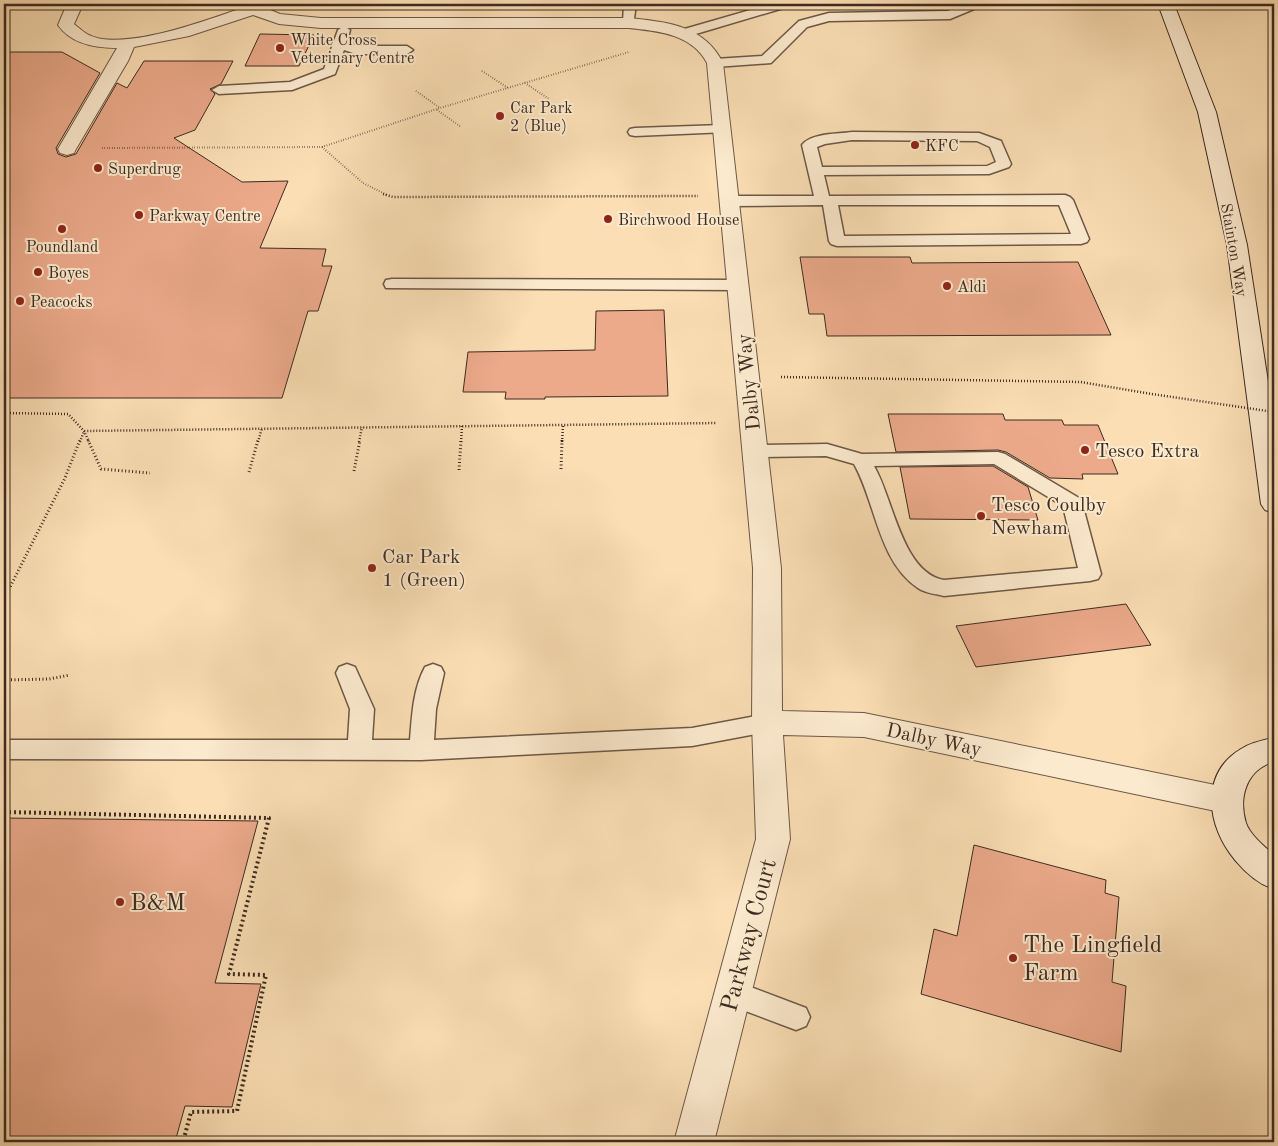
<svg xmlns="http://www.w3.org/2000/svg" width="1278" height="1146" viewBox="0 0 1278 1146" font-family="'Old Standard TT',serif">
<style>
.building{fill:#ecaa8b;stroke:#3d2b21}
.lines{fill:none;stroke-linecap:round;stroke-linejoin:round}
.lane-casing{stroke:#6c5846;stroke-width:3}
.street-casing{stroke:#6c5846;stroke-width:2}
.secondary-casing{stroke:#3d2b21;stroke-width:2}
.path-far3{stroke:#3d2b21;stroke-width:2;stroke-dasharray:0.5 2;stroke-linecap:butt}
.path-far2{stroke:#3d2b21;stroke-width:2.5;stroke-dasharray:1 2;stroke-linecap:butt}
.path-far1{stroke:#3d2b21;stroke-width:3;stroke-dasharray:1 2.5;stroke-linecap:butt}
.path{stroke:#3d2b21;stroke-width:4;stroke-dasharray:2 3;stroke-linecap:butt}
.lane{fill:#fceace;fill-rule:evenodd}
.street{fill:#fceace;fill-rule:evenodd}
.secondary{fill:#fceace;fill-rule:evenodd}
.path-bridge{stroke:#3d2b21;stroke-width:2.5;stroke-dasharray:1 2;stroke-linecap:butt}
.poi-dot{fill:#8f2418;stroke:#fceace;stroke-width:2}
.labels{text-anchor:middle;stroke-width:4;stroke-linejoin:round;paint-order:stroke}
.far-poi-label{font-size:16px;fill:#3d2b21;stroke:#fceace;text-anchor:start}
.far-street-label{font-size:16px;fill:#3d2b21;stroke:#fceace}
.street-label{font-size:20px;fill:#3d2b21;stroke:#fceace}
.poi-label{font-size:20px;fill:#3d2b21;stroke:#fceace;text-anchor:start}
.near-poi-label{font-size:24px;fill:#3d2b21;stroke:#fceace;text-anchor:start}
.near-street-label{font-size:24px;fill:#3d2b21;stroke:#fceace}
</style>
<rect width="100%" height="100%" fill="#fbdeb4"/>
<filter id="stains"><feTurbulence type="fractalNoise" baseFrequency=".004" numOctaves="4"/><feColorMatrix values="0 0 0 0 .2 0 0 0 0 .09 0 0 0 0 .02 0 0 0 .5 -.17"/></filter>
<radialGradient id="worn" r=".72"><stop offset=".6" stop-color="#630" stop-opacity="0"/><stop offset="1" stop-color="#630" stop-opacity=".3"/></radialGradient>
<!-- building -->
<path class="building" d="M 260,34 L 314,35 L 299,66 L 245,66 Z
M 4,52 L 62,52 L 100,73 L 56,148 L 58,154 L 66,157 L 76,154 L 117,83 L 127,88 L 144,61 L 233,61 L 221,84 L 210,89 L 215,94 L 195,130 L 174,138 L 242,182 L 288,181 L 260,248 L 326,249 L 322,266 L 332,266 L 318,311 L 308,311 L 282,398 L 4,398 Z
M 800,257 L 910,257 L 912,263 L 1078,262 L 1111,335 L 827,336 L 824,314 L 809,314 Z
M 664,310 L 668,396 L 545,397 L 545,399 L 505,399 L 506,392 L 463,392 L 468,352 L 595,350 L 596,311 Z
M 888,414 L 1003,414 L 1005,420 L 1062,420 L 1064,425 L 1098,425 L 1118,474 L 1082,474 L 1083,479 L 1050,478 L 1006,452 L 998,450 L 896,452 Z
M 993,466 L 1028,487 L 1038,520 L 910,519 L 900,467 Z
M 1126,604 L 1151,645 L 976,667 L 956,626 Z
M 4,818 L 258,821 L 215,983 L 261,984 L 232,1107 L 185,1106 L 175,1142 L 4,1142 Z
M 974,845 L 1106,880 L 1105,893 L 1119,897 L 1112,982 L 1126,986 L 1121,1052 L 921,994 L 934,929 L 957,936 Z"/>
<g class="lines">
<defs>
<path id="lane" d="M 624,4 L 636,4 L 633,26 L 625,26 L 623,23 Z
M 771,4 L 789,4 L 787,7 L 689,36 L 685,37 L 679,33 L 681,30 Z
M 963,4 L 975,4 L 976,6 L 974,9 L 950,19 L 829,21 L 807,27 L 771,63 L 715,67 L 709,63 L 715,59 L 762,56 L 799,21 L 829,13 L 948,11 Z
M 344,26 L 350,30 L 347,42 L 358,46 L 407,46 L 413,50 L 407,54 L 356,54 L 344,50 L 335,74 L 292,90 L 219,94 L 212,90 L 219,86 L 290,82 L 324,69 L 338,30 Z
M 722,125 L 729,129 L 727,132 L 635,136 L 630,135 L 628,132 L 630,129 L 635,128 Z
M 852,132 L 979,133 L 1001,141 L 1011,164 L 1009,167 L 989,174 L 824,175 L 829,196 L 1065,195 L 1070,197 L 1073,200 L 1089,239 L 1087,242 L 1081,244 L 837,246 L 831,244 L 829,241 L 823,205 L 730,206 L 725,204 L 722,201 L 725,198 L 730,196 L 814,196 L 802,145 C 811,133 838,134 852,132 ZM 852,140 L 977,141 L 990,147 L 996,162 L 987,166 L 822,167 L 817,147 L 825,144 ZM 838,205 L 1059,205 L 1071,234 L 844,236 Z
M 392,279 L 738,280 L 744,281 L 746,285 L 744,289 L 738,290 L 386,288 L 384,284 L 386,280 Z
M 827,444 L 862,454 L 998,452 L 1005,454 L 1079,498 L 1082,503 L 1101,574 L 1098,579 L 1090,581 L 944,596 C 936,594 925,593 918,588 C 878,561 876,503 854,464 L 826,456 L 755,457 L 748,455 L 745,451 L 748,447 L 755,445 ZM 994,464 L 1063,506 L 1078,568 L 944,580 C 902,573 893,498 874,466 Z
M 347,664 L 355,667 L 374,709 L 372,740 L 410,740 C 412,716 413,689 425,667 L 433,664 L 441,667 L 444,673 L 436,709 L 434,740 L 692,728 L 767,714 L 775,717 L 779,723 L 775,729 L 767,732 L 692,746 L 421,760 L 4,759 L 4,740 L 348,740 L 350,709 L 336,673 L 339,667 Z
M 732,980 L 806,1008 L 810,1017 L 806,1026 L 796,1030 L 722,1002 L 718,993 L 722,984 Z"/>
<path id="street" d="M 67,4 L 83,4 L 74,24 C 78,27 82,31 87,34 C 120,53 207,20 242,8 L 238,4 L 256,4 L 280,14 L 321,18 L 629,18 C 667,22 704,25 723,63 L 781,568 L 782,711 L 864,713 L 1225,787 L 1236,791 L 1241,800 L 1236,809 L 1225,813 L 864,737 L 783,735 L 790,839 L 714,1142 L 674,1142 L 756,839 L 752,723 L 753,568 L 707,63 C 692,34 658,31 629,28 L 321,28 L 279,24 L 253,15 L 189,36 L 134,47 L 128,61 L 76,149 L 74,153 L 67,155 L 60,153 L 58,149 L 117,48 C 96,48 71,44 58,25 Z"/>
<path id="secondary" d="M 1158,4 L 1174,4 L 1216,112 L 1247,245 L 1274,421 L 1274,513 L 1265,510 L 1261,504 L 1227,245 L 1198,112 Z
M 1274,738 L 1274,762 C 1247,769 1238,797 1246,823 C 1250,835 1265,847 1274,855 L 1274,889 C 1258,884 1246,873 1235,860 C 1207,827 1199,774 1241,749 C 1251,743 1263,740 1274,738 Z"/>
</defs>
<!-- lane casing -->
<use href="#lane" class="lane-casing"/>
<!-- street casing -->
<use href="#street" class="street-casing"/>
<!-- secondary casing -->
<use href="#secondary" class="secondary-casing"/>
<!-- path-far3 -->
<path class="path-far3" d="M 482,71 L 508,88
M 525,83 L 549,99
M 416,91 L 440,108
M 437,110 L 461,127
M 322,147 L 363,183 L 387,195
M 102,148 L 322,147 L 440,108 L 629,52"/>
<!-- path-far2 -->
<path class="path-far2" d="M 383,194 L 393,197 L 698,196
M 781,377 L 1081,382 L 1152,394
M 4,413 L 68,414 L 84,431 L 89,442
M 80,442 L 84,431 L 717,423
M 258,442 L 262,428
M 359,442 L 362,427
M 461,442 L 462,426
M 562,442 L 563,426"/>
<!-- path-far1 -->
<path class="path-far1" d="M 88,440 L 101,469 L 150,473
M 561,469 L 562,440
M 459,470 L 461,440
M 354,471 L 360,440
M 249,472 L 258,440
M 4,599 L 65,478 L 80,440
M 4,680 L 49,679 L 70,675"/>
<!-- path -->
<path class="path" d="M 4,812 L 269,818 L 229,974 L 266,975 L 237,1111 L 191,1112 L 183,1142"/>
<!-- lane -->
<use href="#lane" class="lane"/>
<!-- street -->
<use href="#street" class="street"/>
<!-- secondary -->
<use href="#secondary" class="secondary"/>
<!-- path-bridge -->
<path class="path-bridge" d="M 1152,394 L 1274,412"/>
</g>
<!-- markers -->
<g class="poi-dot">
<circle cx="280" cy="48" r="5"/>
<circle cx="500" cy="116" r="5"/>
<circle cx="915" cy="145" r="5"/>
<circle cx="98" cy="168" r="5"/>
<circle cx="139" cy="215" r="5"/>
<circle cx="608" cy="219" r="5"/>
<circle cx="62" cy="229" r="5"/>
<circle cx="38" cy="272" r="5"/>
<circle cx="947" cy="286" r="5"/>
<circle cx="20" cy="301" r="5"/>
<circle cx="1085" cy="450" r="5"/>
<circle cx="981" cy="516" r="5"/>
<circle cx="372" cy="568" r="5"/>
<circle cx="120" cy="902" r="5"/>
<circle cx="1013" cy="958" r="5"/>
</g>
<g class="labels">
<!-- far-poi labels -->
<g class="far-poi-label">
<text x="290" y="45">White Cross<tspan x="290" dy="18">Veterinary Centre</tspan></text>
<text x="510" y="113">Car Park<tspan x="510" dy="18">2 (Blue)</tspan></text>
<text x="925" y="151">KFC</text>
<text x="108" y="174">Superdrug</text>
<text x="149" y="221">Parkway Centre</text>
<text x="618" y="225">Birchwood House</text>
<text x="62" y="252" text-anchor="middle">Poundland</text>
<text x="48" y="278">Boyes</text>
<text x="957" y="292">Aldi</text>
<text x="30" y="307">Peacocks</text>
</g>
<!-- far-street labels -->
<g class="far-street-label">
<text transform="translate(1235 250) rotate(80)" y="6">Stainton Way</text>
</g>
<!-- street labels -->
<g class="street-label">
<text transform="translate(748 382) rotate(-96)" y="7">Dalby Way</text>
<text transform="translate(934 739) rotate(12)" y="7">Dalby Way</text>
</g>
<!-- poi labels -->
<g class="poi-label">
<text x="1095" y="457">Tesco Extra</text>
<text x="991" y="511">Tesco Coulby<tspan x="991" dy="23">Newham</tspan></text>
<text x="382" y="563">Car Park<tspan x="382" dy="23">1 (Green)</tspan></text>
</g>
<!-- near-poi labels -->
<g class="near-poi-label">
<text x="130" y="910">B&amp;M</text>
<text x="1023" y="952">The Lingfield<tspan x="1023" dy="28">Farm</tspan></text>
</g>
<!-- near-street labels -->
<g class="near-street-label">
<text transform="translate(748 935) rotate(-75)" y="8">Parkway Court</text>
</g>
</g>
<!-- margin -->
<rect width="1278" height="1146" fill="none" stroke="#fbdeb4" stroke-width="20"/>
<rect x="5" y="5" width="1268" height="1136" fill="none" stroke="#3d2b21" stroke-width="2.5"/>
<rect x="10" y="10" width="1258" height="1126" fill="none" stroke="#3d2b21"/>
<rect width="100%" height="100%" filter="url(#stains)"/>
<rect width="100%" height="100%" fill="url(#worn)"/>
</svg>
